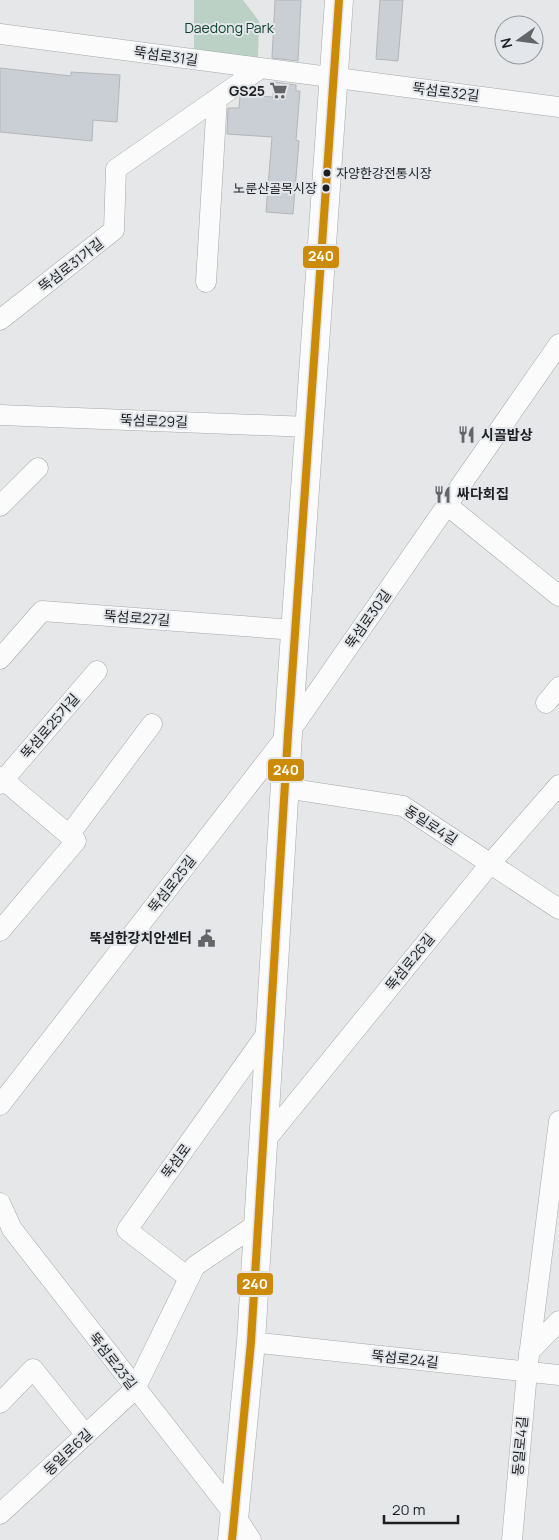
<svg xmlns="http://www.w3.org/2000/svg" width="559" height="1540" viewBox="0 0 559 1540" font-family="Manrope,'Noto Sans KR',sans-serif">
<style>
.green{fill:#bcd1c6}
.building{fill:#cacfd6;stroke:#b4b5b7}
.lines{fill:none;stroke-linecap:round;stroke-linejoin:round}
.minor-casing{stroke:#a6a7a9;stroke-width:21}
.secondary-casing{stroke:#a6a7a9;stroke-width:29}
.minor{stroke:#fbfbfc;stroke-width:20}
.secondary{stroke:#fbfbfc;stroke-width:28}
.bus-1-casing{stroke:#e3e6eb;stroke-width:11}
.bus-1{stroke:#cc8b07;stroke-width:8}
.bus-dot{fill:#1e1f21;stroke:#e3e6eb;stroke-width:2}
.labels{text-anchor:middle;stroke-width:4;stroke-linejoin:round;paint-order:stroke}
.bus-label{font-size:13px;fill:#1e1f21;stroke:#e3e6eb;text-anchor:start}
.park-label{font-size:14px;fill:#10432d;stroke:#e3e6eb}
.street-label{font-size:14px;fill:#1e1f21;stroke:#e3e6eb}
.poi-label{font-size:14px;font-weight:bold;fill:#1e1f21;stroke:#e3e6eb;text-anchor:end}
.line-badge{stroke:#e3e6eb;stroke-width:2}
.badge-label{font-size:14px;text-anchor:middle;font-weight:bold;fill:#fff}
</style>
<rect width="100%" height="100%" fill="#e5e7e9"/>
<!-- green -->
<path class="green" d="M 194,0 L 243,0 L 259,21 L 258,60 L 194,50 Z"/>
<!-- building -->
<path class="building" d="M 275,0 L 301,0 L 298,61 L 272,58 Z
M 380,0 L 403,0 L 398,61 L 376,59 Z
M 0,68 L 71,76 L 71,72 L 120,75 L 117,122 L 93,120 L 92,141 L 0,132 Z
M 274,82 L 296,85 L 296,91 L 300,91 L 296,140 L 299,141 L 293,214 L 266,212 L 272,137 L 227,134 L 228,108 L 239,108 L 240,97 L 243,95 L 273,97 Z"/>
<g class="lines">
<defs>
<path id="minor" d="M 0,34 L 559,107
M 206,282 L 217,99
M 0,320 L 114,230 L 116,169 L 261,68
M 0,415 L 309,427
M 447,505 L 559,596
M 0,506 L 38,468
M 0,659 L 42,611 L 295,630
M 546,703 L 559,687
M 0,777 L 76,841 L 0,931
M 0,784 L 97,671
M 285,788 L 403,806 L 559,909
M 69,835 L 152,724
M 0,1105 L 288,734 L 559,344
M 265,1141 L 490,864 L 559,785
M 0,1203 L 12,1229 L 234,1514 L 251,1540
M 189,1278 L 127,1230 L 270,1029
M 251,1342 L 559,1375
M 529,1352 L 559,1321
M 0,1403 L 33,1369 L 86,1435
M 0,1514 L 135,1389 L 195,1266 L 260,1222
M 512,1540 L 527,1372 L 559,1121"/>
<path id="secondary" d="M 232,1540 L 251,1342 L 288,734 L 339,0"/>
</defs>
<!-- minor casing -->
<use href="#minor" class="minor-casing"/>
<!-- secondary casing -->
<use href="#secondary" class="secondary-casing"/>
<!-- minor -->
<use href="#minor" class="minor"/>
<!-- secondary -->
<use href="#secondary" class="secondary"/>
<defs>
<path id="bus-1" d="M 232,1540 L 251,1342 L 288,734 L 339,0"/>
</defs>
<!-- bus-1 casing -->
<use href="#bus-1" class="bus-1-casing"/>
<!-- bus-1 -->
<use href="#bus-1" class="bus-1"/>
</g>
<!-- icons -->
<defs>
<symbol id="supermarket-bare" viewBox="-9 -9 18 18"><path d="M-6-5.5h2.5l.6 2H6L4.5 2H-2.5L-4.4-4H-6ZM-1.5 3.2a1.3 1.3 0 1 0 .1 0ZM3 3.2a1.3 1.3 0 1 0 .1 0Z" fill="#646567" stroke="#e3e6eb" stroke-width="2.5" paint-order="stroke"/></symbol>
<symbol id="restaurant-bare" viewBox="-9 -9 18 18"><path d="M-5-6h1v4h1v-4h1v4h1v-4h1v5L-1.5 .5V6h-2V.5L-5-1ZM5-6V6H3V1.5H1.5Q1.5-4 5-6Z" fill="#646567" stroke="#e3e6eb" stroke-width="2.5" paint-order="stroke"/></symbol>
<symbol id="civic-bare" viewBox="-9 -9 18 18"><path d="M-.6-6.5H3V-4.5H.6V-3L4-1V1h2V6H-6V1h2V-1L-.6-3ZM-1.2 2.5V6h2.4V2.5Z" fill="#646567" stroke="#e3e6eb" stroke-width="2.5" paint-order="stroke"/></symbol>
</defs>
<g fill-rule="evenodd">
<use href="#supermarket-bare" x="266" y="78" width="25" height="25"/>
<use href="#restaurant-bare" x="454" y="422" width="25" height="25"/>
<use href="#restaurant-bare" x="430" y="482" width="25" height="25"/>
<use href="#civic-bare" x="194" y="926" width="25" height="25"/>
</g>
<!-- markers -->
<g class="bus-dot">
<circle cx="327" cy="173" r="4.5"/>
<circle cx="326" cy="188" r="4.5"/>
</g>
<g class="labels">
<!-- bus labels -->
<g class="bus-label">
<text x="336" y="178">자양한강전통시장</text>
<text x="317" y="193" text-anchor="end">노룬산골목시장</text>
</g>
<!-- park labels -->
<g class="park-label">
<text x="229" y="33">Daedong Park</text>
</g>
<!-- street labels -->
<g class="street-label">
<text transform="translate(166 56) rotate(8)" y="5">뚝섬로31길</text>
<text transform="translate(446 92) rotate(7)" y="5">뚝섬로32길</text>
<text transform="translate(71 265) rotate(-38)" y="5">뚝섬로31가길</text>
<text transform="translate(154 421) rotate(2)" y="5">뚝섬로29길</text>
<text transform="translate(137 618) rotate(4)" y="5">뚝섬로27길</text>
<text transform="translate(368 619) rotate(-55)" y="5">뚝섬로30길</text>
<text transform="translate(50 726) rotate(-49)" y="5">뚝섬로25가길</text>
<text transform="translate(431 825) rotate(33)" y="5">동일로4길</text>
<text transform="translate(172 884) rotate(-52)" y="5">뚝섬로25길</text>
<text transform="translate(410 962) rotate(-51)" y="5">뚝섬로26길</text>
<text transform="translate(176 1161) rotate(-54)" y="5">뚝섬로</text>
<text transform="translate(405 1359) rotate(6)" y="5">뚝섬로24길</text>
<text transform="translate(113 1361) rotate(52)" y="5">뚝섬로23길</text>
<text transform="translate(520 1446) rotate(-85)" y="5">동일로4길</text>
<text transform="translate(68 1452) rotate(-43)" y="5">동일로6길</text>
</g>
<!-- poi labels -->
<g class="poi-label">
<text x="265" y="96">GS25</text>
<text x="481" y="440" text-anchor="start">시골밥상</text>
<text x="457" y="499" text-anchor="start">싸다회집</text>
<text x="192" y="943">뚝섬한강치안센터</text>
</g>
</g>
<g class="line-badge">
<rect x="302" y="245" width="38" height="24" rx="5" fill="#cc8b07"/>
<rect x="267" y="758" width="38" height="24" rx="5" fill="#cc8b07"/>
<rect x="236" y="1272" width="38" height="24" rx="5" fill="#cc8b07"/>
</g>
<g class="badge-label">
<text x="321" y="261">240</text>
<text x="286" y="775">240</text>
<text x="255" y="1289">240</text>
</g>
<!-- north arrow -->
<g transform="translate(519 40) rotate(256)"><circle r="24" fill="#e3e6eb" stroke="#94969a"/>
<path d="M0-4L9 19L0 12L-9 19Z" fill="#646567"/>
<text y="-8" font-size="14" font-weight="bold" text-anchor="middle" fill="#1e1f21">N</text>
</g>
<!-- scale -->
<path d="M384 1515v8h74v-8" fill="none" stroke="#1e1f21" stroke-width="2.5"/>
<text x="392" y="1515" font-size="15" fill="#1e1f21" stroke="#e3e6eb" stroke-width="4" paint-order="stroke">20 m</text>
</svg>
